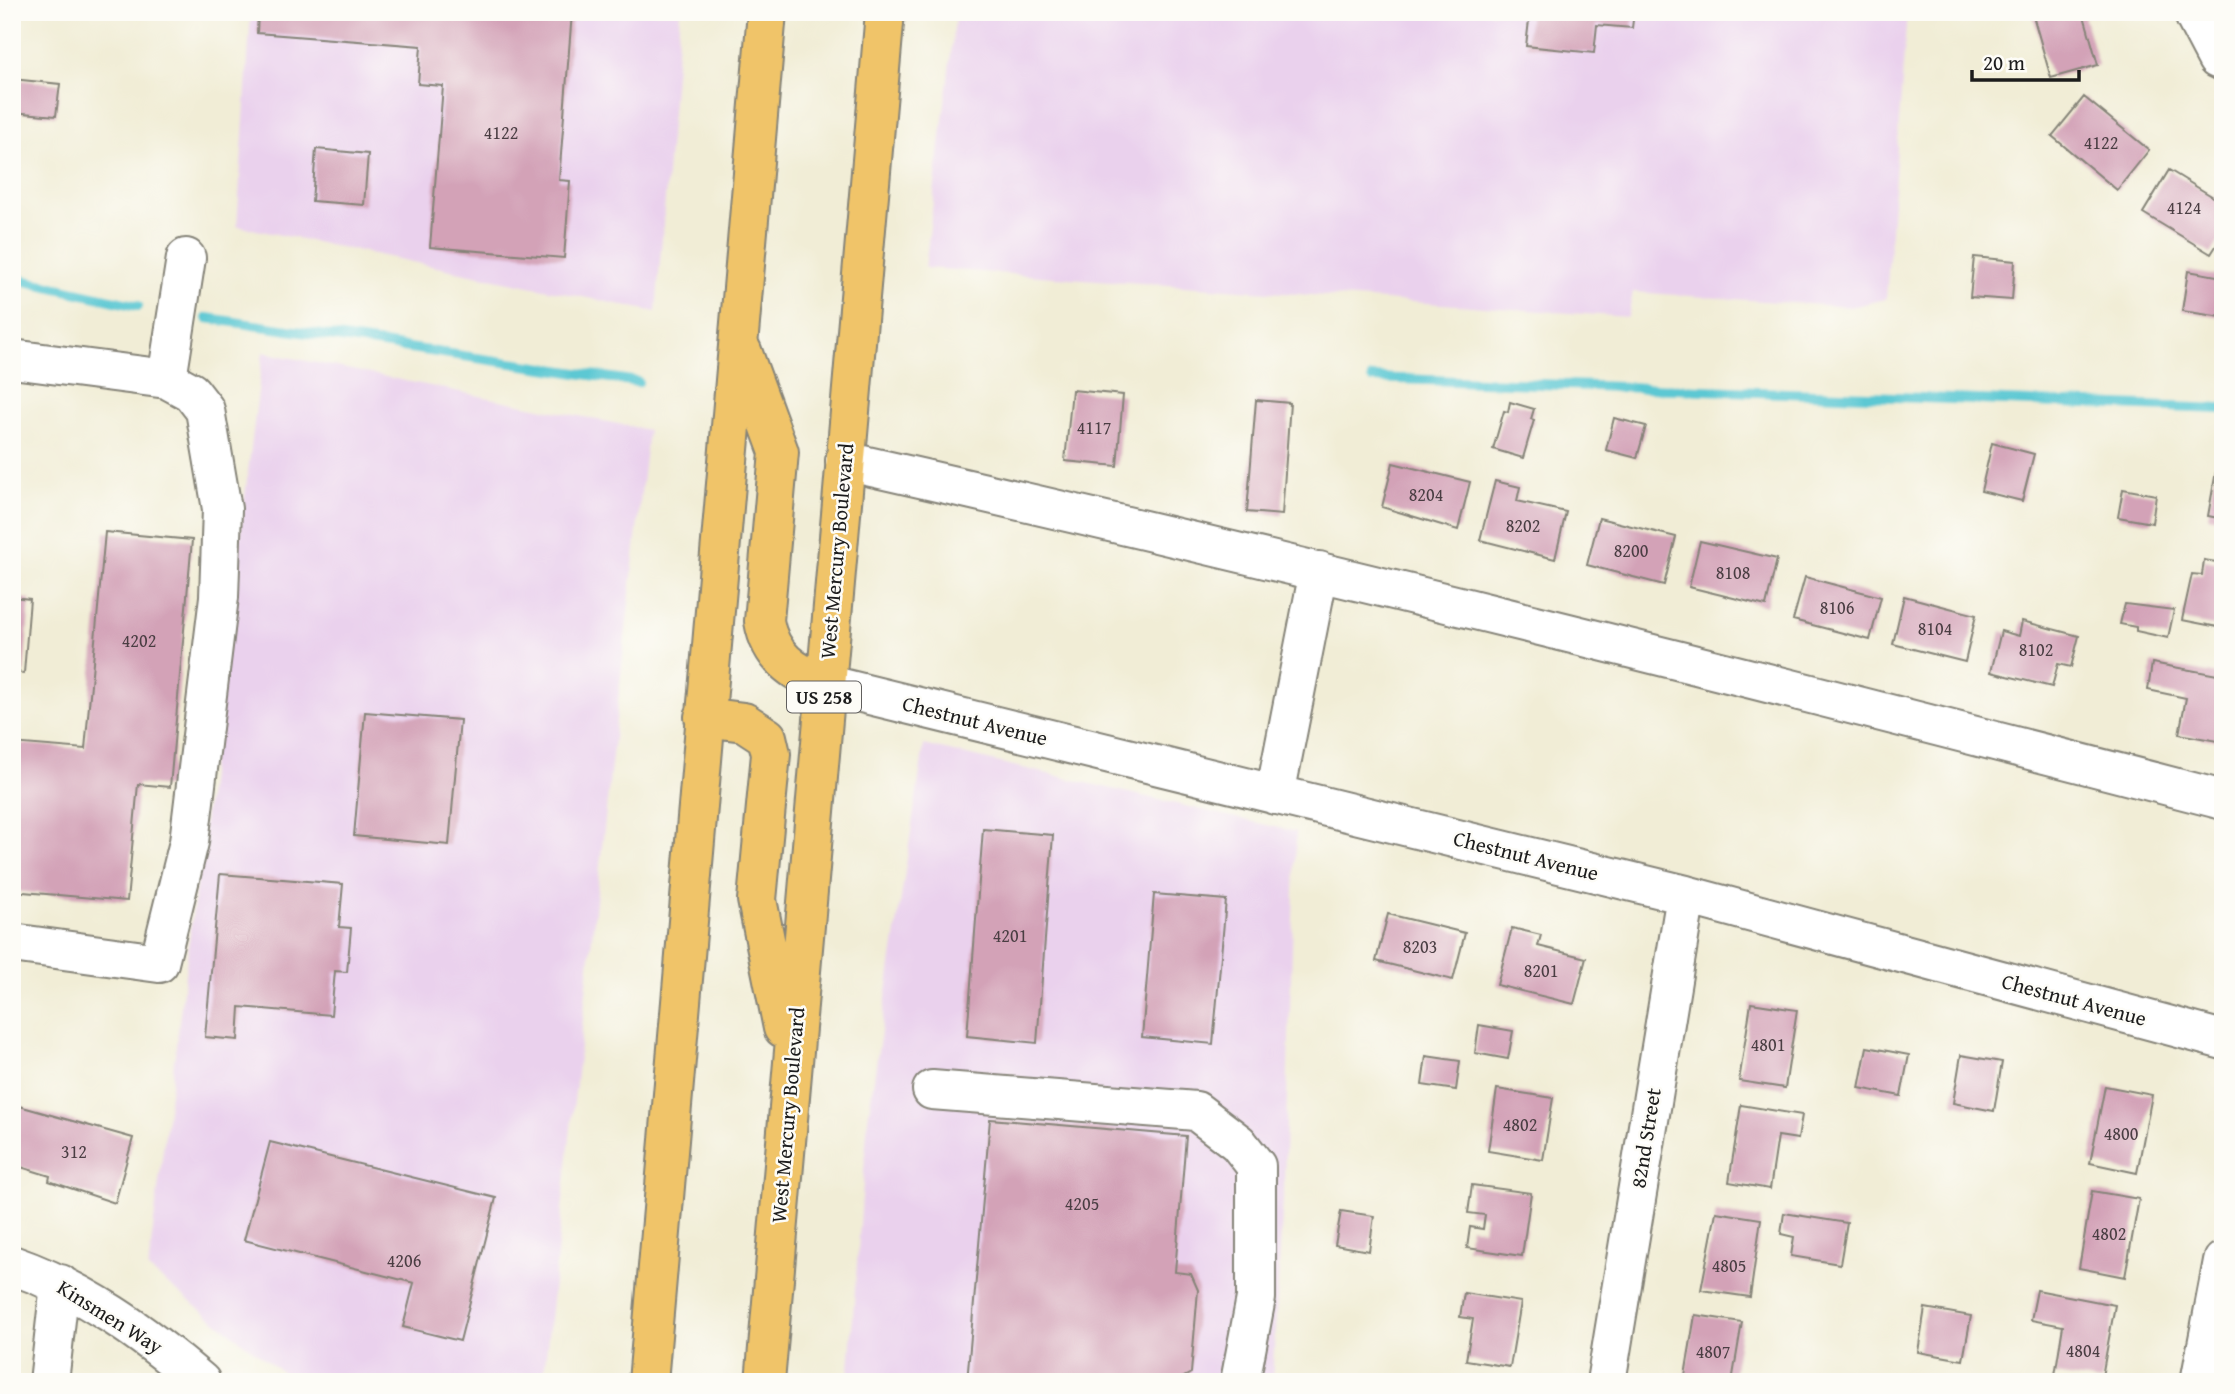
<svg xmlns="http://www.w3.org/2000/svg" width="2235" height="1394" viewBox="0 0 2235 1394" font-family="'Gentium Book Plus',serif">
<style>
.built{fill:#ead1ed}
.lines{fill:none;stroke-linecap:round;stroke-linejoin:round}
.stream{stroke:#5cc8d3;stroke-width:10}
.building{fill:#d3a2b7}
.minor-casing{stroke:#868479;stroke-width:42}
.highway-casing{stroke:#868479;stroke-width:42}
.minor{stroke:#fff;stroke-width:38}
.highway{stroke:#f0c469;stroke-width:38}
.labels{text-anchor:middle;stroke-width:5;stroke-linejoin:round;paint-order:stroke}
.number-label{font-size:18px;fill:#4a3e43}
.shield{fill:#fdfcf7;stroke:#605f5e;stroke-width:2}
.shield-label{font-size:19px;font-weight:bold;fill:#1c1c1c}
.street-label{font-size:21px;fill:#1c1c1c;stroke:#fdfcf7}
</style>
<rect width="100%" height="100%" fill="#fdfcf7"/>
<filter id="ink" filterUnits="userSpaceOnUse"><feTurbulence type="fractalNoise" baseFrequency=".0143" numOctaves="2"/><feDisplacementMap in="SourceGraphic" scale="14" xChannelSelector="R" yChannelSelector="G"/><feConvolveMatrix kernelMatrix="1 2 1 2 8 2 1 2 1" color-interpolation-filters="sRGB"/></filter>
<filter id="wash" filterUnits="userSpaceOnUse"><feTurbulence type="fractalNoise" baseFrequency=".00686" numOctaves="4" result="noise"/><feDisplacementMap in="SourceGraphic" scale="28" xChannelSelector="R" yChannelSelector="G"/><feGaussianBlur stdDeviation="1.57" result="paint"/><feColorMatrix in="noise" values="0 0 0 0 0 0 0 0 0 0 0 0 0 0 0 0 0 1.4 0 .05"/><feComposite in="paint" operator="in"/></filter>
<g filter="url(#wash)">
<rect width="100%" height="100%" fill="#f1edd6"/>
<!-- built -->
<path class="built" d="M 251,12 L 680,12 L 656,312 L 237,226 Z
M 956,12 L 1907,12 L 1886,299 L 1851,307 L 1633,292 L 1628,317 L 925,268 Z
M 263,352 L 648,430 L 543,1382 L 295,1382 L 148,1269 Z
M 924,745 L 1296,832 L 1284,1183 L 1272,1382 L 848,1382 L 868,1118 Z"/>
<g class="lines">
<!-- stream -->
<path class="stream" d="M 12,278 L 138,306
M 207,318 L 638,382
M 1372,378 L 2223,409"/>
</g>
<g id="blocks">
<!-- building -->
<path class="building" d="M 258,12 L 572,12 L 559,180 L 570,181 L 564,258 L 430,247 L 443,86 L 418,84 L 421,46 L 257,33 Z
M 1530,12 L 1634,12 L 1632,28 L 1597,25 L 1594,53 L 1526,46 Z
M 2032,12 L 2083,12 L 2098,65 L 2051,78 Z
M 12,79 L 60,84 L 56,116 L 12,112 Z
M 2084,97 L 2149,150 L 2117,190 L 2052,136 Z
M 316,149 L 368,154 L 364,205 L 312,201 Z
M 2169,170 L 2223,203 L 2223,235 L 2211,254 L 2143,213 Z
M 1974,257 L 2015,261 L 2012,300 L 1970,297 Z
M 2188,271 L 2223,277 L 2222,317 L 2182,311 Z
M 1072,390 L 1123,395 L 1117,466 L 1065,461 Z
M 1256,400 L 1290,403 L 1282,515 L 1247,512 Z
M 1510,402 L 1534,409 L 1531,419 L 1534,420 L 1523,458 L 1493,449 L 1504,411 L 1508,412 Z
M 1614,418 L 1646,426 L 1637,458 L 1606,450 Z
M 1992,443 L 2034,454 L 2022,501 L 1981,491 Z
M 2218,460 L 2223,461 L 2223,519 L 2208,516 Z
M 1393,463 L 1470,482 L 1458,530 L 1382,507 Z
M 1495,481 L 1520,487 L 1517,501 L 1566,512 L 1555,559 L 1480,540 Z
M 2123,489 L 2156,495 L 2152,523 L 2118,517 Z
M 1599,518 L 1676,537 L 1664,585 L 1587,565 Z
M 105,532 L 192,540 L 170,787 L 138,784 L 127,901 L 12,891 L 12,743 L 85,749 Z
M 1700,541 L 1777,559 L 1766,606 L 1689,587 Z
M 2204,560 L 2223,563 L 2223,628 L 2182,620 L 2192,574 L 2202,575 Z
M 1805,577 L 1881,597 L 1870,640 L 1793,620 Z
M 1904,596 L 1976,615 L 1965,662 L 1893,644 Z
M 12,597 L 30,599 L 24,673 L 12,672 Z
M 2125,604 L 2174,610 L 2168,638 L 2136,631 L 2136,627 L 2120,624 Z
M 2022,621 L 2079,636 L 2071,667 L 2058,664 L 2052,687 L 1991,672 L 2001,631 L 2019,636 Z
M 2152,663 L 2223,676 L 2223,742 L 2179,734 L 2186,698 L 2148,690 Z
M 365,712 L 460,720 L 449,845 L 354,836 Z
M 983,829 L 1053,835 L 1037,1043 L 967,1036 Z
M 220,874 L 343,884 L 339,927 L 351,928 L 347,972 L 335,971 L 331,1015 L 240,1007 L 238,1040 L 205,1037 Z
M 1154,894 L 1226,900 L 1213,1044 L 1142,1037 Z
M 1388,914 L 1465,933 L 1453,980 L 1376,961 Z
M 1512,928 L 1541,935 L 1538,946 L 1586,958 L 1574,1004 L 1497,985 Z
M 1751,1003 L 1797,1010 L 1785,1088 L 1739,1081 Z
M 1479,1025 L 1513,1031 L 1508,1059 L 1475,1053 Z
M 1867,1047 L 1909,1055 L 1901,1096 L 1859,1088 Z
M 1961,1055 L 2002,1062 L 1994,1111 L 1953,1103 Z
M 1426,1056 L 1460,1061 L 1456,1090 L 1422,1085 Z
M 2105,1086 L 2152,1095 L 2137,1173 L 2090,1163 Z
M 1497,1089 L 1553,1098 L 1543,1160 L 1488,1151 Z
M 12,1104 L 133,1138 L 115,1203 L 49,1181 L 50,1176 L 21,1167 L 20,1173 L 12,1171 Z
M 1741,1105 L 1802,1115 L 1798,1139 L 1778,1136 L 1770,1189 L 1729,1182 Z
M 990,1119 L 1186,1136 L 1175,1272 L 1191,1274 L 1198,1290 L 1191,1373 L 1175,1382 L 967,1382 Z
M 270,1142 L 496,1198 L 460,1341 L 403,1327 L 414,1283 L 244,1240 Z
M 1472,1185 L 1531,1193 L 1522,1256 L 1467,1248 L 1470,1227 L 1483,1229 L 1485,1215 L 1468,1213 Z
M 2092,1191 L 2139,1199 L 2125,1277 L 2079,1268 Z
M 1341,1211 L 1374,1216 L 1369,1251 L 1335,1245 Z
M 1716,1212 L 1761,1219 L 1750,1297 L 1701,1290 Z
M 1784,1213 L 1847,1223 L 1840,1264 L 1791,1256 L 1794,1237 L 1781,1234 Z
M 2037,1290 L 2115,1305 L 2101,1382 L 2055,1375 L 2063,1326 L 2031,1320 Z
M 1464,1293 L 1521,1302 L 1510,1367 L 1466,1360 L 1473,1319 L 1460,1317 Z
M 1925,1308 L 1971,1316 L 1963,1360 L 1918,1352 Z
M 1695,1315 L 1742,1322 L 1732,1382 L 1684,1382 Z"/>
</g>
</g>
<g filter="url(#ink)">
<use href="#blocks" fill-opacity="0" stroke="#868479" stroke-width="2"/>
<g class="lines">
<defs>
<path id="minor" d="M 2195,12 L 2195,17 L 2217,59 L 2223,61
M 12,359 L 167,379 L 191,392 L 205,410 L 222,509 L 219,597 L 189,842 L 159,963 L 12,943
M 167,379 L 186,258
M 845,461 C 1307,565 1765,681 2223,800
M 825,684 L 1686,895 L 2223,1040
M 1275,795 L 1319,571
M 932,1090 L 1196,1111 L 1238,1143 L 1256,1166 L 1256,1298 L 1240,1382
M 12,1265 C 84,1290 144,1333 201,1382
M 49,1382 L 60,1284
M 1606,1382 L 1686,895
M 2200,1382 L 2223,1261"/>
<path id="highway" d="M 742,351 L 779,452 L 764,621 C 770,656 793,673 825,684
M 704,717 L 744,722 L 767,737 L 771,754 L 757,900 L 783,1028
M 648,1382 L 767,12
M 765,1382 L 885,12"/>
</defs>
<!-- minor casing -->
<use href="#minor" class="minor-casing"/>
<!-- highway casing -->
<use href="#highway" class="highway-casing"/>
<!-- minor -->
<use href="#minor" class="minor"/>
<!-- highway -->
<use href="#highway" class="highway"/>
</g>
</g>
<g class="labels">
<!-- number labels -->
<g class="number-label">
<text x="501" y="139">4122</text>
<text x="2101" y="149">4122</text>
<text x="2184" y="214">4124</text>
<text x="1094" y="434">4117</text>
<text x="1426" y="501">8204</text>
<text x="1523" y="532">8202</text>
<text x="1631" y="557">8200</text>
<text x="1733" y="579">8108</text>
<text x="1837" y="614">8106</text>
<text x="1935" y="635">8104</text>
<text x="139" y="647">4202</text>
<text x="2036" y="656">8102</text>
<text x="1010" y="942">4201</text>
<text x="1420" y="953">8203</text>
<text x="1541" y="977">8201</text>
<text x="1768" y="1051">4801</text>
<text x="1520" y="1131">4802</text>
<text x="2121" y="1140">4800</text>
<text x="74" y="1158">312</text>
<text x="1082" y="1210">4205</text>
<text x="2109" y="1240">4802</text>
<text x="404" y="1267">4206</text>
<text x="1729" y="1272">4805</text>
<text x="2083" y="1357">4804</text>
<text x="1713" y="1358">4807</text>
</g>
<!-- shield labels -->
<rect class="shield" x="787" y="681.5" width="74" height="31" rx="5"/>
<g class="shield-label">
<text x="824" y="704">US 258</text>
</g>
<!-- street labels -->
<g class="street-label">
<text transform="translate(837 551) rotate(-85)" y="7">West Mercury Boulevard</text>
<text transform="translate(975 721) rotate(14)" y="7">Chestnut Avenue</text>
<text transform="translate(1526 856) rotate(14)" y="7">Chestnut Avenue</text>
<text transform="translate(2074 1000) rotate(15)" y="7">Chestnut Avenue</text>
<text transform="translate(788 1115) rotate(-85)" y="7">West Mercury Boulevard</text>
<text transform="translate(1646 1138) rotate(-81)" y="7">82nd Street</text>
<text transform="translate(110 1317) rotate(32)" y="7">Kinsmen Way</text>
</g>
</g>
<!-- margin -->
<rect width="2235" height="1394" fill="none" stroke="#fdfcf7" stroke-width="42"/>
<!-- scale -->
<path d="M1972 70v10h107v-10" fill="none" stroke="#1c1c1c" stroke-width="3.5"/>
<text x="1983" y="70" font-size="21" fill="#1c1c1c" stroke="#fdfcf7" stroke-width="5" paint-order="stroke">20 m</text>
</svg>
